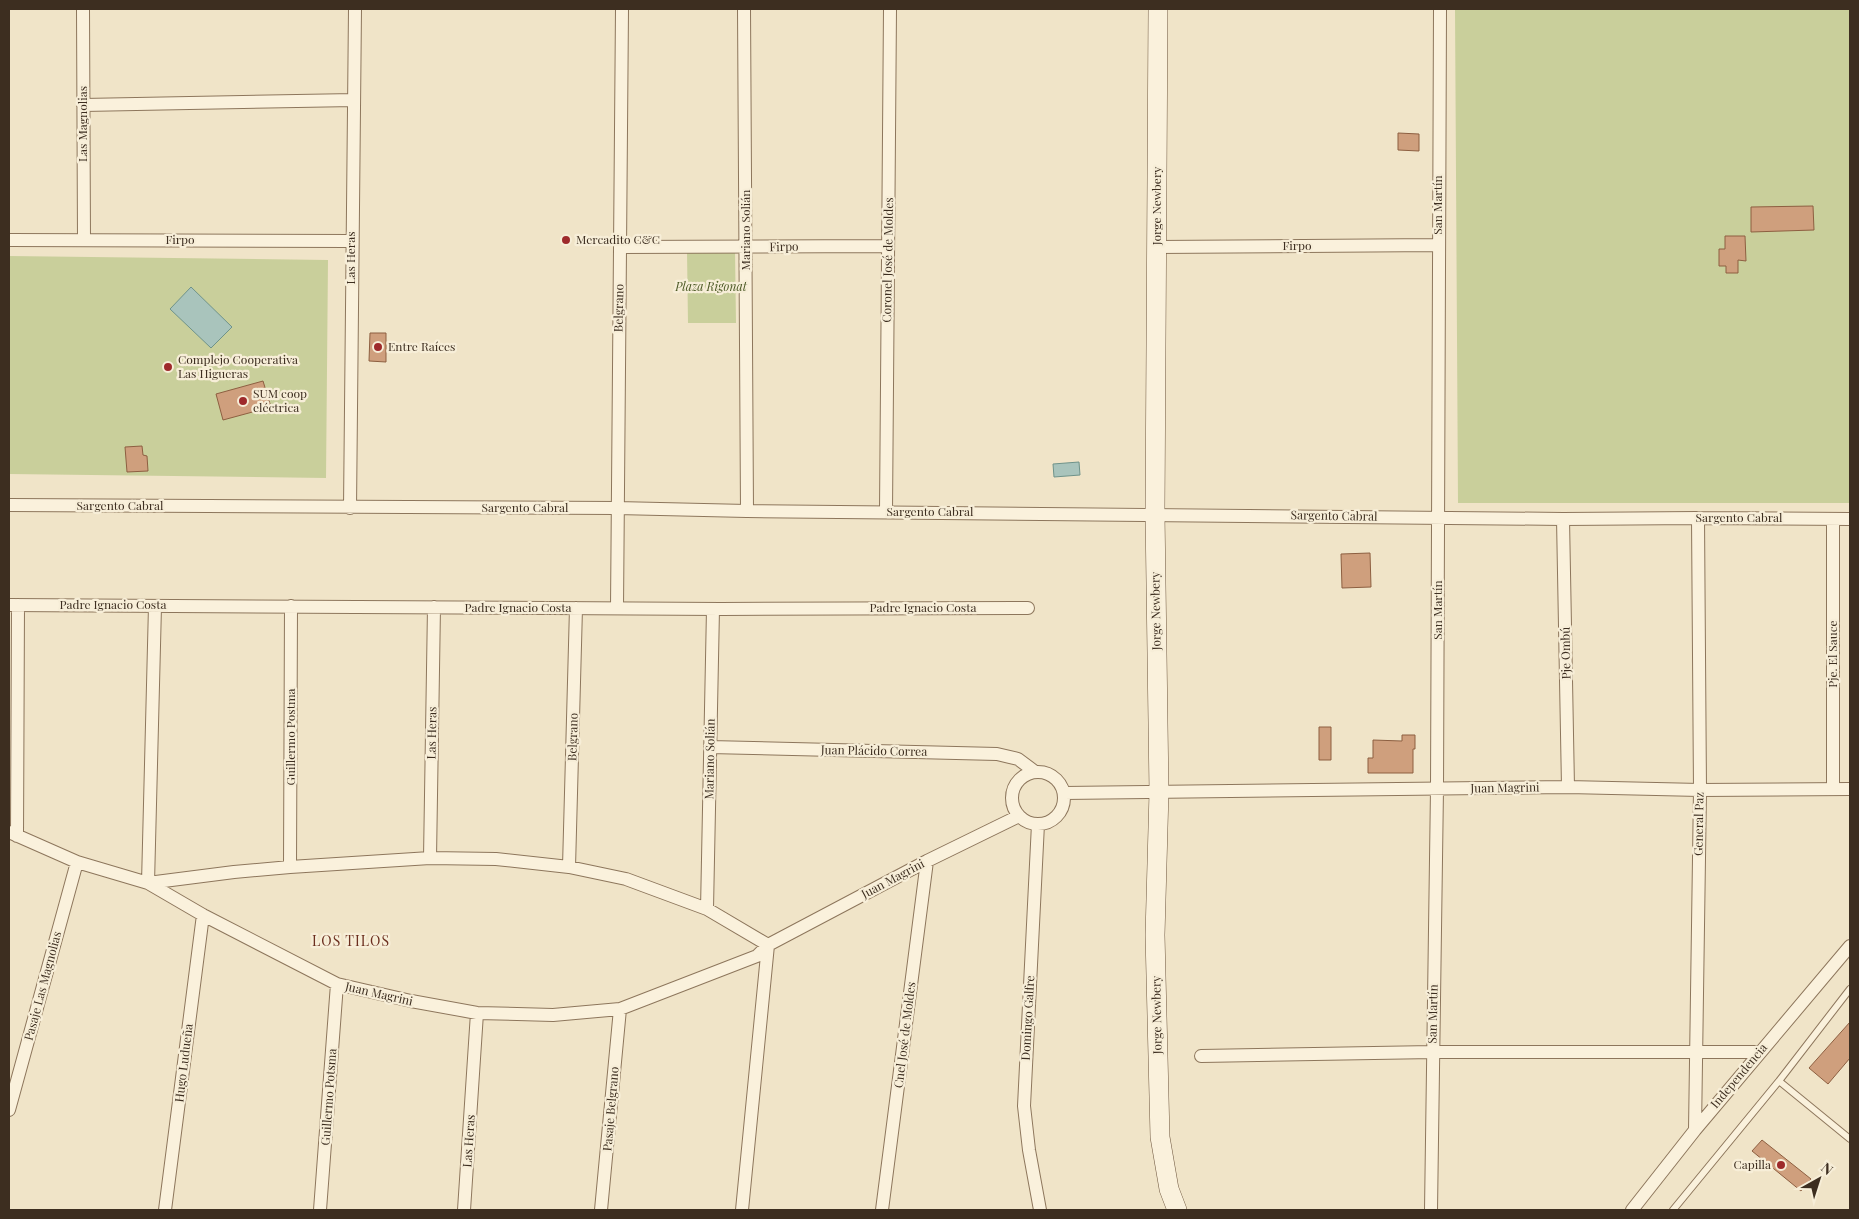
<svg xmlns="http://www.w3.org/2000/svg" width="1859" height="1219" viewBox="0 0 1859 1219" font-family="'Playfair Display',serif">
<style>
.green{fill:#c9cf9b}
.water{fill:#a9c4bc;stroke:#6f938a}
.building{fill:#cf9f7d;stroke:#8d5f41}
.lines{fill:none;stroke-linecap:round;stroke-linejoin:round}
.lane-casing{stroke:#8d765c;stroke-width:8}
.street-casing{stroke:#8d765c;stroke-width:14}
.secondary-casing{stroke:#6f573f;stroke-width:20}
.lane{stroke:#faf1dc;stroke-width:6}
.street{stroke:#faf1dc;stroke-width:12}
.secondary{stroke:#faf1dc;stroke-width:19}
.poi-dot{fill:#9e2a2b;stroke:#f7eed8;stroke-width:2}
.labels{text-anchor:middle;stroke-width:4.5;stroke-linejoin:round;paint-order:stroke}
.street-label{font-size:12px;fill:#3d2e20;stroke:#f7eed8}
.poi-label{font-size:12px;fill:#3d2e20;stroke:#f7eed8;text-anchor:start}
.park-label{font-size:12px;font-style:italic;fill:#4d5a26;stroke:#f7eed8}
.neighbourhood-label{font-size:14px;letter-spacing:1px;fill:#6b2e1e;stroke:#f7eed8}
</style>
<rect width="100%" height="100%" fill="#f0e4c8"/>
<!-- green -->
<path class="green" d="M 1455,9 L 1850,9 L 1850,503 L 1458,503 Z
M 735,250 L 736,323 L 688,323 L 687,251 Z
M 9,256 L 328,260 L 326,478 L 9,474 Z"/>
<!-- water -->
<path class="water" d="M 191,287 L 232,327 L 211,348 L 170,309 Z
M 1079,462 L 1080,475 L 1054,477 L 1053,464 Z"/>
<!-- building -->
<path class="building" d="M 1398,133 L 1419,134 L 1419,151 L 1398,150 Z
M 1813,206 L 1814,230 L 1751,232 L 1751,207 Z
M 1725,236 L 1745,236 L 1746,261 L 1738,260 L 1738,273 L 1726,273 L 1726,266 L 1719,266 L 1719,249 L 1725,249 Z
M 370,333 L 386,333 L 386,362 L 369,361 Z
M 263,381 L 271,407 L 223,420 L 216,394 Z
M 142,446 L 143,455 L 147,456 L 148,471 L 127,472 L 125,447 Z
M 1370,553 L 1371,587 L 1342,588 L 1341,554 Z
M 1319,727 L 1331,727 L 1331,760 L 1319,760 Z
M 1402,735 L 1415,735 L 1415,749 L 1413,749 L 1413,773 L 1368,773 L 1368,758 L 1373,758 L 1373,740 L 1402,741 Z
M 1850,1022 L 1850,1058 L 1828,1084 L 1809,1068 Z
M 1762,1140 L 1811,1179 L 1801,1191 L 1752,1151 Z"/>
<g class="lines">
<defs>
<path id="lane" d="M 1779,1081 L 1850,1139
M 1673,1210 L 1779,1081 L 1850,989"/>
<path id="street" d="M 83,9 L 84,240
M 744,9 L 747,511
M 83,105 L 354,100
M 9,240 L 351,241
M 620,247 L 888,246
M 1157,247 L 1438,245
M 9,505 L 617,508 L 747,511 L 1563,519 L 1698,518 L 1850,519
M 350,508 L 355,9
M 886,512 L 890,9
M 1563,519 L 1568,787
M 1833,519 L 1833,789
M 9,605 L 721,609 L 1028,608
M 155,606 L 148,883 L 234,872 L 290,867 L 430,858 L 496,859 L 569,867 L 626,879 L 707,909 L 768,945 L 742,1210
M 617,608 L 622,9
M 710,747 L 997,754 L 1018,759 L 1034,771
M1012 798a26 26 0 1 1 52 0a26 26 0 1 1-52 0Z
M 1064,793 L 1568,787 L 1700,790 L 1850,789
M 1038,824 L 1024,1106 L 1029,1150 L 1040,1210
M 9,832 L 77,862 L 148,883 L 203,915 L 337,984 L 411,1001 L 477,1013 L 553,1015 L 620,1009 L 757,956 L 768,945 L 927,861 L 1019,816
M 17,836 L 18,605
M 430,858 L 434,607
M 290,867 L 291,606
M 569,867 L 576,608
M 707,909 L 713,609
M 1201,1056 L 1433,1052 L 1759,1052
M 9,1110 L 77,862
M 1695,1130 L 1700,790 L 1698,518
M 165,1210 L 203,915
M 320,1210 L 337,984
M 464,1210 L 477,1013
M 601,1210 L 620,1009
M 882,1210 L 927,861
M 1431,1210 L 1437,789 L 1440,9
M 1632,1210 L 1695,1130 L 1850,946"/>
<path id="secondary" d="M 1158,9 L 1155,514 L 1159,792 L 1155,935 L 1160,1137 L 1169,1189 L 1177,1210"/>
</defs>
<!-- lane casing -->
<use href="#lane" class="lane-casing"/>
<!-- street casing -->
<use href="#street" class="street-casing"/>
<!-- secondary casing -->
<use href="#secondary" class="secondary-casing"/>
<!-- lane -->
<use href="#lane" class="lane"/>
<!-- street -->
<use href="#street" class="street"/>
<!-- secondary -->
<use href="#secondary" class="secondary"/>
</g>
<!-- markers -->
<g class="poi-dot">
<circle cx="566" cy="240" r="5"/>
<circle cx="378" cy="347" r="5"/>
<circle cx="168" cy="367" r="5"/>
<circle cx="243" cy="401" r="5"/>
<circle cx="1781" cy="1165" r="5"/>
</g>
<g class="labels">
<!-- street labels -->
<g class="street-label">
<text transform="translate(83 124) rotate(-90)" y="4">Las Magnolias</text>
<text transform="translate(1438 205) rotate(-90)" y="4">San Martín</text>
<text transform="translate(1157 206) rotate(-90)" y="4">Jorge Newbery</text>
<text transform="translate(746 230) rotate(-90)" y="4">Mariano Solián</text>
<text x="180" y="244">Firpo</text>
<text x="1297" y="250">Firpo</text>
<text transform="translate(784 247) rotate(-1)" y="4">Firpo</text>
<text transform="translate(351 258) rotate(-90)" y="4">Las Heras</text>
<text transform="translate(888 260) rotate(-89)" y="4">Coronel José de Moldes</text>
<text transform="translate(619 308) rotate(-89)" y="4">Belgrano</text>
<text x="120" y="510">Sargento Cabral</text>
<text x="525" y="512">Sargento Cabral</text>
<text x="930" y="516">Sargento Cabral</text>
<text transform="translate(1334 516) rotate(1)" y="4">Sargento Cabral</text>
<text x="1739" y="522">Sargento Cabral</text>
<text x="113" y="609">Padre Ignacio Costa</text>
<text x="518" y="612">Padre Ignacio Costa</text>
<text x="923" y="612">Padre Ignacio Costa</text>
<text transform="translate(1438 610) rotate(-90)" y="4">San Martín</text>
<text transform="translate(1156 611) rotate(-91)" y="4">Jorge Newbery</text>
<text transform="translate(1566 653) rotate(-91)" y="4">Pje Ombú</text>
<text transform="translate(1833 654) rotate(-90)" y="4">Pje. El Sauce</text>
<text transform="translate(432 733) rotate(-89)" y="4">Las Heras</text>
<text transform="translate(291 737) rotate(-90)" y="4">Guillermo Postma</text>
<text transform="translate(573 737) rotate(-88)" y="4">Belgrano</text>
<text transform="translate(874 751) rotate(1)" y="4">Juan Plácido Correa</text>
<text transform="translate(710 759) rotate(-89)" y="4">Mariano Solián</text>
<text transform="translate(1505 788) rotate(-1)" y="4">Juan Magrini</text>
<text transform="translate(1699 824) rotate(-89)" y="4">General Paz</text>
<text transform="translate(893 879) rotate(-28)" y="4">Juan Magrini</text>
<text transform="translate(43 986) rotate(-75)" y="4">Pasaje Las Magnolias</text>
<text transform="translate(379 994) rotate(13)" y="4">Juan Magrini</text>
<text transform="translate(1433 1014) rotate(-89)" y="4">San Martín</text>
<text transform="translate(1157 1015) rotate(-91)" y="4">Jorge Newbery</text>
<text transform="translate(1028 1018) rotate(-87)" y="4">Domingo Galfre</text>
<text transform="translate(905 1035) rotate(-83)" y="4">Cnel José de Moldes</text>
<text transform="translate(184 1063) rotate(-83)" y="4">Hugo Ludueña</text>
<text transform="translate(1739 1076) rotate(-50)" y="4">Independencia</text>
<text transform="translate(329 1097) rotate(-86)" y="4">Guillermo Potsma</text>
<text transform="translate(611 1109) rotate(-85)" y="4">Pasaje Belgrano</text>
<text transform="translate(469 1141) rotate(-86)" y="4">Las Heras</text>
</g>
<!-- poi labels -->
<g class="poi-label">
<text x="576" y="244">Mercadito C&amp;C</text>
<text x="388" y="351">Entre Raíces</text>
<text x="178" y="364">Complejo Cooperativa<tspan x="178" dy="14">Las Higueras</tspan></text>
<text x="253" y="398">SUM coop<tspan x="253" dy="14">eléctrica</tspan></text>
<text x="1771" y="1169" text-anchor="end">Capilla</text>
</g>
<!-- park labels -->
<g class="park-label">
<text x="711" y="291">Plaza Rigonat</text>
</g>
<!-- neighbourhood labels -->
<g class="neighbourhood-label">
<text x="351" y="946">LOS TILOS</text>
</g>
</g>
<!-- border -->
<rect width="1859" height="1219" fill="none" stroke="#3d2e20" stroke-width="20"/>
<!-- north arrow -->
<g transform="translate(1819 1179) rotate(39)" stroke="#f7eed8" stroke-width="4" paint-order="stroke">
<path d="M0-4L9 19L0 12L-9 19Z" fill="#3d2e20"/>
<text y="-8" font-size="14" font-weight="bold" text-anchor="middle" fill="#3d2e20">N</text>
</g>
</svg>
